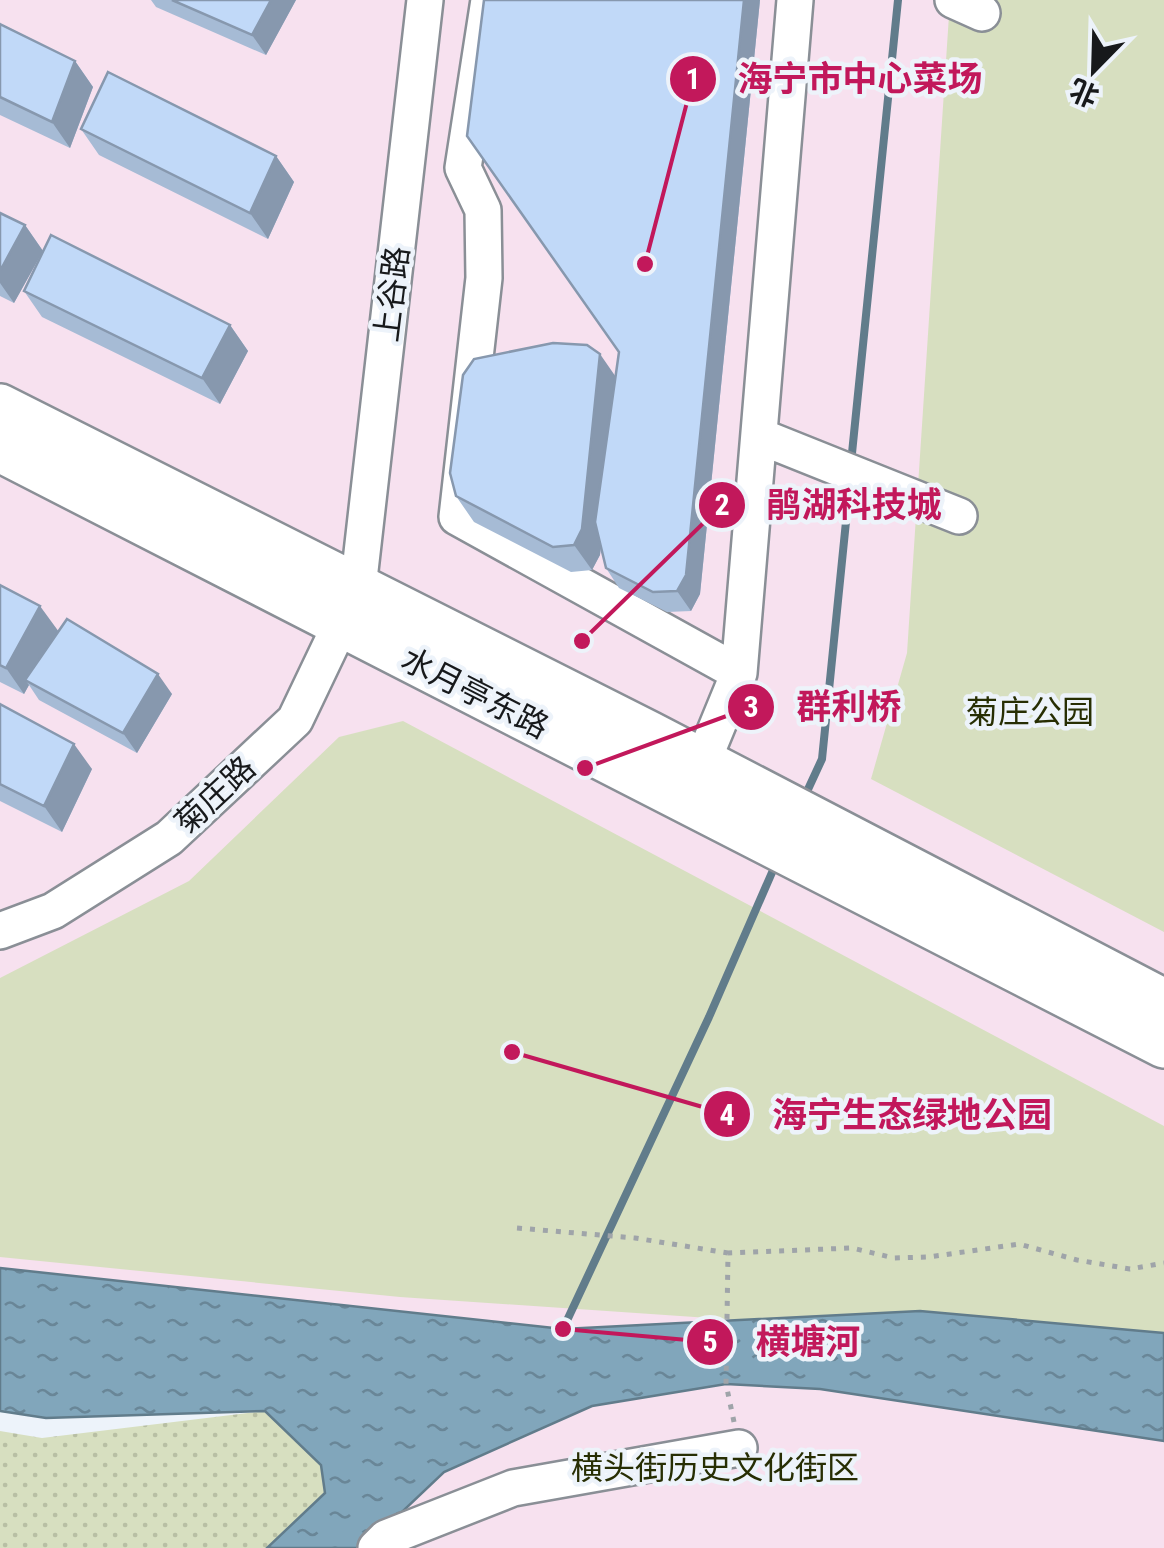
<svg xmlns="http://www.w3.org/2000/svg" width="1164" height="1548" viewBox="0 0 1164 1548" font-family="'Roboto Condensed','Noto Sans SC',sans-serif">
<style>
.commercial{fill:#f7e1ef}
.green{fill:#d7dfc0}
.garden{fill:url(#garden-dots)}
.water{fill:url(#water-ripples);stroke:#617c8b;stroke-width:2.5}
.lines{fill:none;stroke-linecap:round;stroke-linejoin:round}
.stream{stroke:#617c8b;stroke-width:8}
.minor-casing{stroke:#8a8f96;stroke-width:40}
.major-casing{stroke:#8a8f96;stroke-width:50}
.path{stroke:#9fa4a9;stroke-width:5;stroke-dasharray:5 8;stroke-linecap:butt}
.minor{stroke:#fff;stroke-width:35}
.major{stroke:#fff;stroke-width:45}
.wall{fill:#a6bbd5}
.shaded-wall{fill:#8798ae}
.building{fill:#c1d9f8;stroke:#8798ae;stroke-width:2.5}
.labels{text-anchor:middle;stroke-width:9;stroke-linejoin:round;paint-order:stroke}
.street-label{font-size:32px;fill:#17191b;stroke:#edf3fa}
.park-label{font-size:32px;fill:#272e03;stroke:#edf3fa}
.leader{fill:none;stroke:#c2185b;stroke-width:4}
.callout-dot{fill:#c2185b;stroke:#edf3fa;stroke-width:4}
.mark-label{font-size:30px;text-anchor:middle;font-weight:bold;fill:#fff}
.callout-label{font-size:35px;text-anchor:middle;font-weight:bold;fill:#c2185b;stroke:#edf3fa;stroke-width:9;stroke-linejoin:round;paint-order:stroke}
</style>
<defs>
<pattern id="garden-dots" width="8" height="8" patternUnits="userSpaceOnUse" patternTransform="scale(2.5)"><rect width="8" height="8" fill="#d7dfc0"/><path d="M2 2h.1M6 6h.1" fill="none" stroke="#b8bfa4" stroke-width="1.8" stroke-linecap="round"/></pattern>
<pattern id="water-ripples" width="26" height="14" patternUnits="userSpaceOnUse" patternTransform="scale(2.5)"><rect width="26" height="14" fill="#81a6bb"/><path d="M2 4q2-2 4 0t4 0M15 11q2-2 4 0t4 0" fill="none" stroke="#698697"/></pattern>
</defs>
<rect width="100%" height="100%" fill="#edf3fa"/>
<!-- commercial -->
<path class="commercial" d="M 0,0 L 1164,0 L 1164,1359 L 563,1329 L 0,1283 Z
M 726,1384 L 820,1389 L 1164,1441 L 1164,1548 L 364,1548 L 444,1472 L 592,1406 Z"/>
<!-- green -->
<path class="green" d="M 950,0 L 1164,0 L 1164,932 L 871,779 L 907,653 Z
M 403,721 L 1164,1126 L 1164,1349 L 400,1297 L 0,1257 L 0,978 L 189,881 L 339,737 Z"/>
<!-- garden -->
<path class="garden" d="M 265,1411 L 321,1465 L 325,1493 L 267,1548 L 0,1548 L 0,1431 L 42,1438 Z"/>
<!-- water -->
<path class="water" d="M 0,1268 L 563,1329 L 920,1311 L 1164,1333 L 1164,1441 L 820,1389 L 726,1384 L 592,1406 L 444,1472 L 364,1548 L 267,1548 L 325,1493 L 321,1465 L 265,1411 L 46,1418 L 0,1411 Z"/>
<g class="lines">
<!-- stream -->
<path class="stream" d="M 851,463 L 898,0
M 804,798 L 822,759 L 850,482
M 563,1329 L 709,1017 L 777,861"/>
<defs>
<path id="minor" d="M 489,0 L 463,168 L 483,210 L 484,278 L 457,517 L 739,673
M 953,0 L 982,13
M 759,436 L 959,516
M 702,763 L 739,673 L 795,0
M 0,931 L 53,911 L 169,838 L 295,720 L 358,588 L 425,0
M 376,1548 L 386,1538 L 513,1488 L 739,1448"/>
<path id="major" d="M 0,407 L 649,734 L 1164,1002
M 0,449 L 1164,1045"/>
</defs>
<!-- minor casing -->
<use href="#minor" class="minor-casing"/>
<!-- major casing -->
<use href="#major" class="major-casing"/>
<!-- path -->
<path class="path" d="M 517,1228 L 635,1238 L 728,1253
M 734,1422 L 726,1384 L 728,1253 L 852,1248 L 894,1258 L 929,1257 L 1019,1244 L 1077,1260 L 1130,1269 L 1164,1263"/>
<!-- minor -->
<use href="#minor" class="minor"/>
<!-- major -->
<use href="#major" class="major"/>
</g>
<!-- wall -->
<path class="wall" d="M 151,0 L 296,0 L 266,55 L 156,7 Z
M 760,0 L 700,594 L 691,611 L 667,612 L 619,588 L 606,568 L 601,547 L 600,555 L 592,570 L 571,572 L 474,522 L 456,496 L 615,376 L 619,352 Z
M 0,24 L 75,61 L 93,87 L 70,148 L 0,115 Z
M 81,129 L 276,156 L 294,182 L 268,239 L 99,155 Z
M 0,213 L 25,225 L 43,251 L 14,303 L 0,296 Z
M 24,291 L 230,325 L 248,351 L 220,404 L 42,317 Z
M 0,585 L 59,632 L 172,694 L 137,753 L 39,700 L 29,685 L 24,694 L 0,682 Z
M 0,704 L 92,769 L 62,832 L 0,801 Z"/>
<!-- shaded-wall -->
<path class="shaded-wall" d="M 271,0 L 296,0 L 266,55 L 252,35 Z
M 744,0 L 760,0 L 700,594 L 691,611 L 677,591 Z
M 75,61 L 93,87 L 70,148 L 52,122 Z
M 276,156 L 294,182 L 268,239 L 250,213 Z
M 25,225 L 43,251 L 14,303 L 0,283 L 0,271 Z
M 230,325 L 248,351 L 220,404 L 202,378 Z
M 600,354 L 618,380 L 600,555 L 592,570 L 574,545 Z
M 40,606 L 59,632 L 25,680 L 29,685 L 24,694 L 6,668 Z
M 158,674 L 172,694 L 137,753 L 123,733 Z
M 74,744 L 92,769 L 62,832 L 44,806 Z"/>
<!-- building -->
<path class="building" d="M 172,0 L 271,0 L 252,35 Z
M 484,0 L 744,0 L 686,575 L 677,591 L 653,592 L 606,568 L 595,522 L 619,352 L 467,136 Z
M 0,24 L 75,61 L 52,122 L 0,97 Z
M 108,72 L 276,156 L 250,213 L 81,129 Z
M 0,213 L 25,225 L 0,271 Z
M 51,235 L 230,325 L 202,378 L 24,291 Z
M 553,343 L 587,345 L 600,354 L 582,529 L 574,545 L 553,547 L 456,496 L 450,473 L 463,375 L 474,359 Z
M 0,585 L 40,606 L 6,668 L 0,665 Z
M 67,619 L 158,674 L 123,733 L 25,680 Z
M 0,704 L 74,744 L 44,806 L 0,784 Z"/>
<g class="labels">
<!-- street labels -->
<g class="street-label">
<text transform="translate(392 294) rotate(-83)" y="11">上谷路</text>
<text transform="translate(475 693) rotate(27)" y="11">水月亭东路</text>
<text transform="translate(215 795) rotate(-43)" y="11">菊庄路</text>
</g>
<!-- park labels -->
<g class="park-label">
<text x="1030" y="723">菊庄公园</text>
<text x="715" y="1479">横头街历史文化街区</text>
</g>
</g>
<!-- callouts -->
<path class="leader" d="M645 264L693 79M582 641L722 505M585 768L751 707M512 1052L727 1114M563 1329L710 1342"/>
<g class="callout-dot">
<circle cx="645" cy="264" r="10"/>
<circle cx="582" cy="641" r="10"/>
<circle cx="585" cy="768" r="10"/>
<circle cx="512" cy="1052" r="10"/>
<circle cx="563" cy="1329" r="10"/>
<circle cx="693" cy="79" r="25"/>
<circle cx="722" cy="505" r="25"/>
<circle cx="751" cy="707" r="25"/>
<circle cx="727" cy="1114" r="25"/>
<circle cx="710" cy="1342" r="25"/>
</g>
<g class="mark-label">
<text x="693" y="89">1</text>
<text x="722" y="515">2</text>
<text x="751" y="717">3</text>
<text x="727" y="1125">4</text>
<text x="710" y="1352">5</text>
</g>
<g class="callout-label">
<text x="860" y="91">海宁市中心菜场</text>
<text x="854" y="517">鹃湖科技城</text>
<text x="849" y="719">群利桥</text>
<text x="912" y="1127">海宁生态绿地公园</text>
<text x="808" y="1354">横塘河</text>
</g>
<!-- north arrow -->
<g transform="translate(1094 70) rotate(203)" stroke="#edf3fa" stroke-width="8" paint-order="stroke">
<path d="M0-8L18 38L0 25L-18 38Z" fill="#17191b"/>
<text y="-15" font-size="28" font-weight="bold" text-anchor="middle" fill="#17191b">北</text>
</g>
</svg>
